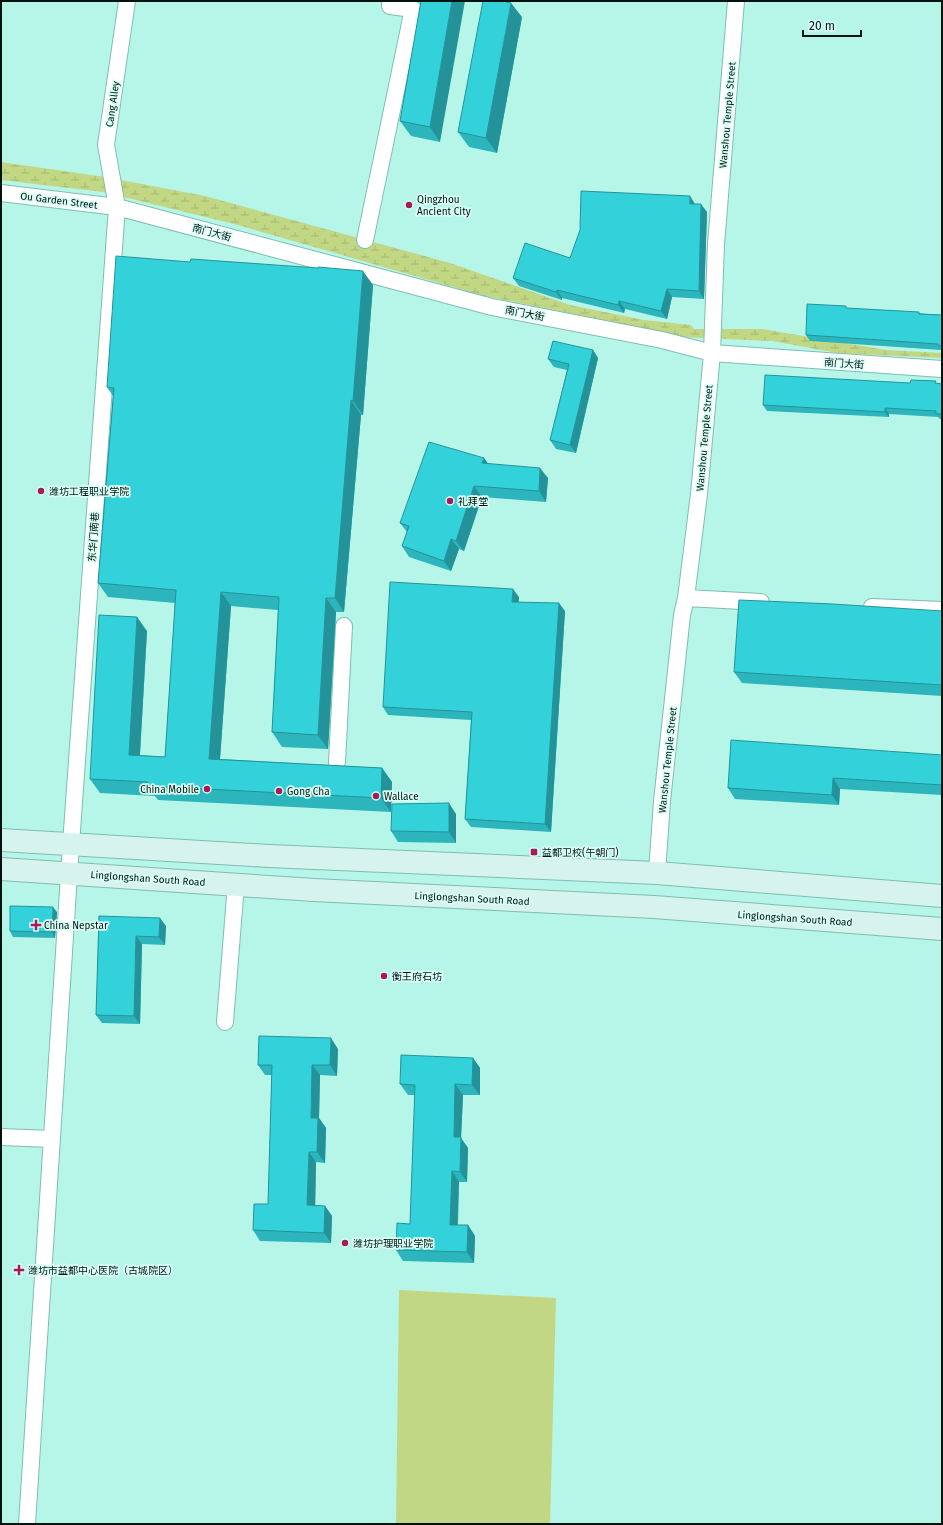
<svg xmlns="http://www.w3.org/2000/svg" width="943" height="1525" viewBox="0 0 943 1525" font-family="'Fira Sans','Noto Sans SC',sans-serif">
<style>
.wetland{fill:url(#wetland-marsh)}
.garden{fill:#c1d783}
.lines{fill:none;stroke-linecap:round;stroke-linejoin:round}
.street-casing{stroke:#7fbdb1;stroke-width:18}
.secondary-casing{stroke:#7fbdb1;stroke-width:24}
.street{stroke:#fff;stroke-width:16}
.secondary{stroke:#d7f3ee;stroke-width:22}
.wall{fill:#2cb5bc}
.shaded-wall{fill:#249399}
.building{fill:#33d2db;stroke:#249399}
.poi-dot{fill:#a71959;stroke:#d8fef5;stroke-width:1.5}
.labels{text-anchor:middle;stroke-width:3.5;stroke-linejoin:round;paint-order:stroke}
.street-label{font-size:10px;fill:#00130f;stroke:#d8fef5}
.poi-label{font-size:10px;fill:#00130f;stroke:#d8fef5;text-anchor:start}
</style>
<defs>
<pattern id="wetland-marsh" width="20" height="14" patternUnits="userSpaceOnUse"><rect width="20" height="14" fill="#c1d783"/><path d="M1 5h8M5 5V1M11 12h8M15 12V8" fill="none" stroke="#a4b870"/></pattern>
</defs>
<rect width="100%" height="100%" fill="#b6f6e9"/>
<!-- wetland -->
<path class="wetland" d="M 1,162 L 105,177 L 205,196 L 450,263 L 570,305 L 644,320 L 691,325 L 694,329 L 762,329 L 886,350 L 942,353 L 942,358 L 838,353 L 772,341 L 680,337 L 647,329 L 481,295 L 234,224 L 103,192 L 1,180 Z"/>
<!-- garden -->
<path class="garden" d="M 399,1290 L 556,1298 L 550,1524 L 396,1524 Z"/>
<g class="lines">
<defs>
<path id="street" d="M 1,193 L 117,207 L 492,307 L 662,340 L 712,353 L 942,369
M 365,240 L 413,9 L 390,6 L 390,1
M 686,598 L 761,602
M 872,607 L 942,610
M 337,762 L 344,626
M 657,873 L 662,801 L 682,615 L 686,598 L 699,494 L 712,353 L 716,244 L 736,1
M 225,1022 L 236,884
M 1,1137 L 52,1139
M 27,1524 L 71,844 L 117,207 L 106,145 L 127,1"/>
<path id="secondary" d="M 1,840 L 269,856 L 657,873 L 942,896
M 1,869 L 314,890 L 654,907 L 942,929"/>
</defs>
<!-- street casing -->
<use href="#street" class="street-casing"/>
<!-- secondary casing -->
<use href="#secondary" class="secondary-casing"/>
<!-- street -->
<use href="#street" class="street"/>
<!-- secondary -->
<use href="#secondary" class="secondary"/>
</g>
<!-- wall -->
<path class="wall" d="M 421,1 L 440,142 L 411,136 L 400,121 Z
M 522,17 L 497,153 L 469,147 L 458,132 Z
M 695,204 L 707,212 L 704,299 L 672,297 L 667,319 L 625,309 L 624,313 L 562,298 L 562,300 L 519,286 L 513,278 L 570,258 Z
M 373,285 L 363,415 L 361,415 L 344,612 L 336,612 L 328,749 L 282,747 L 272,732 L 278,610 L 231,606 L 220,759 L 382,768 L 392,782 L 391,812 L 158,800 L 155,796 L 100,793 L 90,779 L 147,631 L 140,755 L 165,757 L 175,603 L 108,597 L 98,583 L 113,396 L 107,387 Z
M 848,308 L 942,315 L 942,351 L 941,350 L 810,341 L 806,335 Z
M 593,350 L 598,358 L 576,453 L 556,449 L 550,440 L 567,370 L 554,367 L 548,359 Z
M 910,383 L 942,384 L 942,419 L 940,419 L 938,417 L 889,414 L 889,417 L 767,411 L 763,405 Z
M 484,458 L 488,464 L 548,478 L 546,502 L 482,497 L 464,551 L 459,549 L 451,571 L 409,557 L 402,546 L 407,532 L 400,523 Z
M 519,597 L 518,602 L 565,611 L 551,832 L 471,827 L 465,819 L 471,720 L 388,715 L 383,707 Z
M 942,611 L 942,696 L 742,683 L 734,672 Z
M 942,755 L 942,795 L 840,789 L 839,805 L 735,799 L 728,788 Z
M 456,814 L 456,843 L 398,842 L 391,831 Z
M 57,912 L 55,938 L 13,937 L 10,931 Z
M 99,916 L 166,926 L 165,945 L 142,944 L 140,1024 L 102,1023 L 96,1015 Z
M 338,1049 L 337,1076 L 320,1075 L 319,1118 L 326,1128 L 325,1163 L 316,1162 L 315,1206 L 325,1206 L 332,1216 L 331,1243 L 260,1241 L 253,1230 L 268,1204 L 272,1075 L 265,1075 L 258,1065 Z
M 473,1058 L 480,1068 L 480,1095 L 463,1095 L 461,1138 L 468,1148 L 467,1182 L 459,1182 L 458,1225 L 468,1225 L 475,1236 L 474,1263 L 403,1261 L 396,1250 L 410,1224 L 415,1095 L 408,1095 L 400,1084 Z"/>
<!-- shaded-wall -->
<path class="shaded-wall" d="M 452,1 L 465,1 L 440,142 L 430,127 Z
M 511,3 L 522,17 L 497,153 L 486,138 Z
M 690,196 L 695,204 L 690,204 Z
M 701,204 L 707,212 L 704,299 L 699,291 Z
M 363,271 L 373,285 L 363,415 L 353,401 Z
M 667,289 L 672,297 L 667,319 L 661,311 Z
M 557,290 L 562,298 L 562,300 L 556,292 Z
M 619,301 L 625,309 L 624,313 L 618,305 Z
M 593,350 L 598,358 L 576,453 L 570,445 Z
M 351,400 L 361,415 L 344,612 L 335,598 Z
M 885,408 L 889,414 L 889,417 L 885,412 Z
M 484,458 L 491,468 L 482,463 Z
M 540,468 L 548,478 L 546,502 L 539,491 Z
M 474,486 L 482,497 L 464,551 L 456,541 Z
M 451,539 L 459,549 L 451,571 L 444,561 Z
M 513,589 L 519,597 L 518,610 L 512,602 Z
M 221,592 L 231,606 L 219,773 L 209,759 Z
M 326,598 L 336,612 L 328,749 L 318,735 Z
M 559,603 L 565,611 L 551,832 L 545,824 Z
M 137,617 L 147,631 L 139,769 L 129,755 Z
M 382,768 L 392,782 L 391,812 L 381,798 Z
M 833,778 L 840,789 L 839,805 L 832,795 Z
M 449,803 L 456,814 L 456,843 L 449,832 Z
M 53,907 L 57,912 L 55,938 L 52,932 Z
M 160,918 L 166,926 L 165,945 L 159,937 Z
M 136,936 L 142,944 L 140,1024 L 134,1016 Z
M 331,1038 L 338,1049 L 337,1076 L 330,1065 Z
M 473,1058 L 480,1068 L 480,1095 L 472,1085 Z
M 312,1065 L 320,1075 L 319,1118 L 326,1128 L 325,1163 L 317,1152 L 311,1118 Z
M 455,1084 L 463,1095 L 461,1138 L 468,1148 L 467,1182 L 460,1172 L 454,1137 Z
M 309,1152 L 316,1162 L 315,1216 L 307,1205 Z
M 452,1171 L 459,1182 L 457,1235 L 450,1225 Z
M 325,1206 L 332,1216 L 331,1243 L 324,1233 Z
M 468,1225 L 475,1236 L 474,1263 L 467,1252 Z"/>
<!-- building -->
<path class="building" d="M 421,1 L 452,1 L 430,127 L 400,121 Z
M 483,1 L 503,1 L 511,3 L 486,138 L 458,132 Z
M 581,191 L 690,196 L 690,204 L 701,204 L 699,291 L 667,289 L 661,311 L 619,301 L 618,305 L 557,290 L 556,292 L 513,278 L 525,243 L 570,258 L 580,230 Z
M 116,256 L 190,262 L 191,259 L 318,268 L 318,267 L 363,271 L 353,401 L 351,400 L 335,598 L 326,598 L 318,735 L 272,732 L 279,597 L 221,592 L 209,759 L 382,768 L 381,798 L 148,786 L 148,782 L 90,779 L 99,615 L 137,617 L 129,755 L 165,757 L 176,590 L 98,583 L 114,388 L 107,387 Z
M 807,304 L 846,306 L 846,308 L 919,312 L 919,314 L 942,315 L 942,346 L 938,345 L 938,344 L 806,335 Z
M 553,341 L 593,350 L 570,445 L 550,440 L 569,364 L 548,359 Z
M 765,375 L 910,383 L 911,380 L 936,381 L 935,383 L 942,384 L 942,414 L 936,414 L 936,411 L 885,408 L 885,412 L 763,405 Z
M 429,442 L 484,458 L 482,463 L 540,468 L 539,491 L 474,486 L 456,541 L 451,539 L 444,561 L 402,546 L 409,526 L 400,523 Z
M 390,582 L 513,589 L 512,602 L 559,603 L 545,824 L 465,819 L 472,712 L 383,707 Z
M 739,600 L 833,604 L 942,611 L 942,685 L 734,672 Z
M 731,740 L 942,755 L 942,785 L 833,778 L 832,795 L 728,788 Z
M 449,803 L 449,832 L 391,831 L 392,804 Z
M 10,906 L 53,907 L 52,932 L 10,931 Z
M 99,916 L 160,918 L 159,937 L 136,936 L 134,1016 L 96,1015 Z
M 259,1036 L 331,1038 L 330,1065 L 312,1065 L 311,1118 L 318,1118 L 317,1152 L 309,1152 L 307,1205 L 325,1206 L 324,1233 L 253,1230 L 254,1204 L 268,1204 L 272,1065 L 258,1065 Z
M 401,1055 L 473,1058 L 472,1085 L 455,1084 L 454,1137 L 461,1137 L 460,1172 L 452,1171 L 450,1225 L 468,1225 L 467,1252 L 396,1250 L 397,1223 L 410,1224 L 415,1085 L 400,1084 Z"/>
<!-- markers -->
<g class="poi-dot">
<circle cx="409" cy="205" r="4"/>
<circle cx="41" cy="491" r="4"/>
<circle cx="450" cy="501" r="4"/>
<circle cx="207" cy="789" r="4"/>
<circle cx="279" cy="791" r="4"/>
<circle cx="376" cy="796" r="4"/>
<rect x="530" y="848" width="8" height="8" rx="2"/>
<path d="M34 919h4v4h4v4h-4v4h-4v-4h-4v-4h4z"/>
<circle cx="384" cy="976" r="4"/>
<circle cx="345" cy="1243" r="4"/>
<path d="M17 1264h4v4h4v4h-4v4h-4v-4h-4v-4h4z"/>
</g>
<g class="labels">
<!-- street labels -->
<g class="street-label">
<text transform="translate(112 104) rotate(-82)" y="4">Cang Alley</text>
<text transform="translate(727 115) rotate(-85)" y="4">Wanshou Temple Street</text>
<text transform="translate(59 200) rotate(7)" y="4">Ou Garden Street</text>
<text transform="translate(212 232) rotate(15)" y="4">南门大街</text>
<text transform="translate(525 313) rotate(11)" y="4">南门大街</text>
<text transform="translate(844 363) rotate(4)" y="4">南门大街</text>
<text transform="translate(704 438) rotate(-85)" y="4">Wanshou Temple Street</text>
<text transform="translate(93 537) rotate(-86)" y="4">东华门南巷</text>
<text transform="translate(667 760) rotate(-84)" y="4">Wanshou Temple Street</text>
<text transform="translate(148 878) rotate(4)" y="4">Linglongshan South Road</text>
<text transform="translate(472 898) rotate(3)" y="4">Linglongshan South Road</text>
<text transform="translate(795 918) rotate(4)" y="4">Linglongshan South Road</text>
</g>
<!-- poi labels -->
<g class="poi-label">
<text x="417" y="203">Qingzhou<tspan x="417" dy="12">Ancient City</tspan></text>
<text x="49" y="495">潍坊工程职业学院</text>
<text x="458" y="505">礼拜堂</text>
<text x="199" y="793" text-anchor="end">China Mobile</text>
<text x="287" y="795">Gong Cha</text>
<text x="384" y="800">Wallace</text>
<text x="542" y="856">益都卫校(午朝门)</text>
<text x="44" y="929">China Nepstar</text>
<text x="392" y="980">衡王府石坊</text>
<text x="353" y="1247">潍坊护理职业学院</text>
<text x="28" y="1274">潍坊市益都中心医院（古城院区）</text>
</g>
</g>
<!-- border -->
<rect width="943" height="1525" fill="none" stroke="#00130f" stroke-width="4"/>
<!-- scale -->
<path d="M803 30v6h58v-6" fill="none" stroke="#00130f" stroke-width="2"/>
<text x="809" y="30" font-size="12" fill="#00130f" stroke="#d8fef5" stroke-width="3" paint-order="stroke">20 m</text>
</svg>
